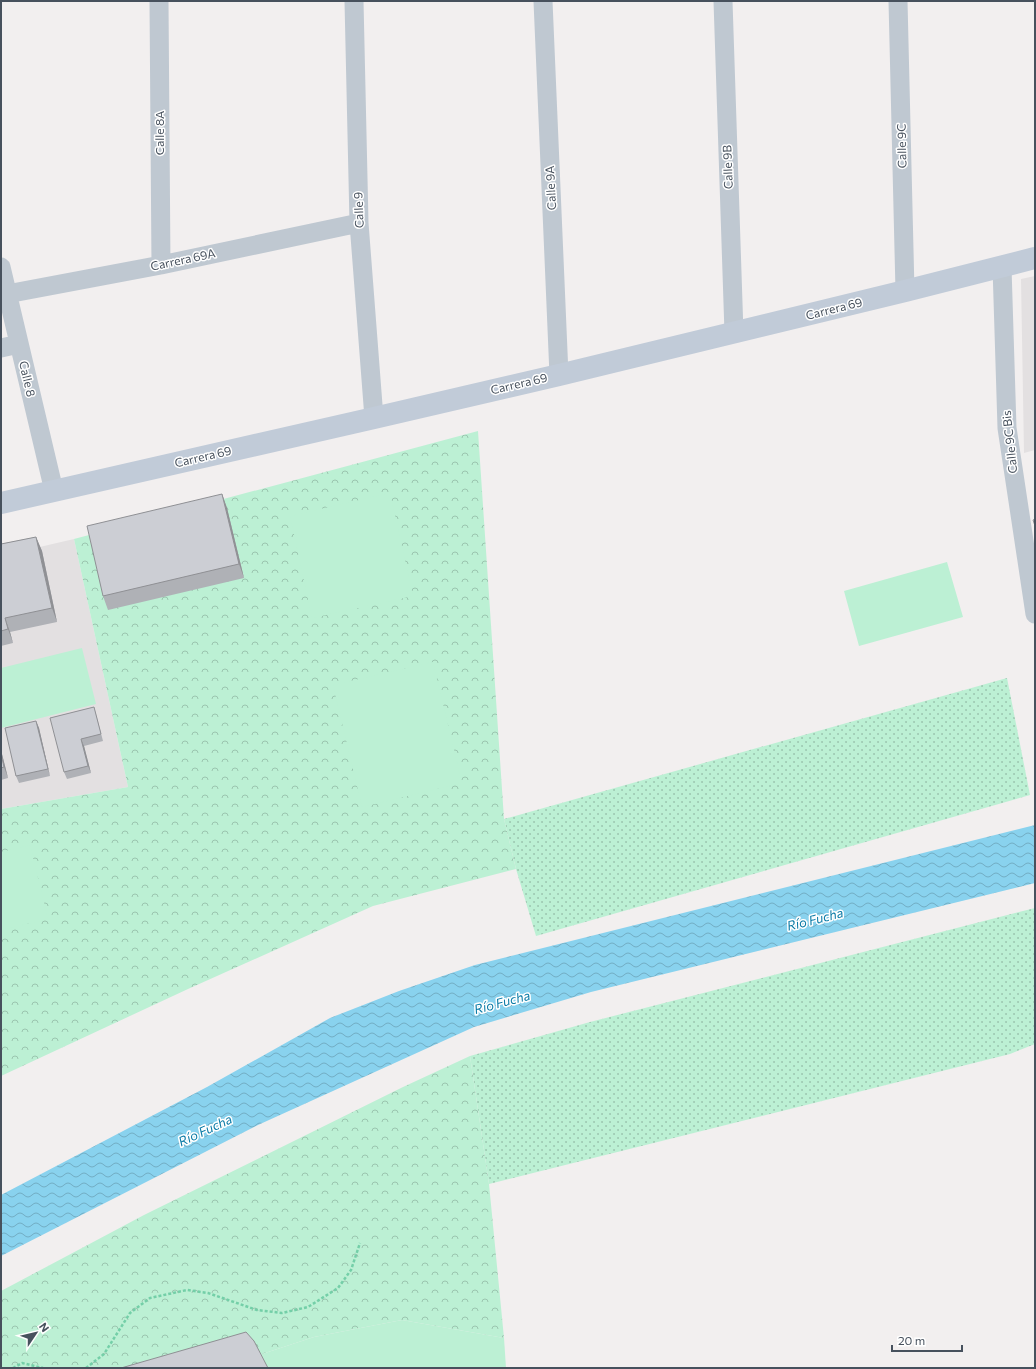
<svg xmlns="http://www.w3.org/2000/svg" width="1036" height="1369" viewBox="0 0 1036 1369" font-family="Commissioner,sans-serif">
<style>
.education{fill:#e3e0e1}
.grass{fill:url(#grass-dots)}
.park{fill:url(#park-crowns)}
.garden{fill:#bcf0d4}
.water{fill:url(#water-waves)}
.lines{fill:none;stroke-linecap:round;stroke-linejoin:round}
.path{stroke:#74cfa8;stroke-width:2.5;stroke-dasharray:3 2;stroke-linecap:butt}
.street{stroke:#bfc8d1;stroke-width:19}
.secondary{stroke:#c1cbd8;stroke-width:22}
.wall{fill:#afb1b6}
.shaded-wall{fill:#8f9094}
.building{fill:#ccced4;stroke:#8f9094}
.labels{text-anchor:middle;stroke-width:3;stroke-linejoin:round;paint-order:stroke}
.street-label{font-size:12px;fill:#47515d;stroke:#fff}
.water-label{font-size:13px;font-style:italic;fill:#097aa6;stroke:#fff}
</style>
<defs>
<pattern id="grass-dots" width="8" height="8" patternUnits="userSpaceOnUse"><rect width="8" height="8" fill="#bcf0d4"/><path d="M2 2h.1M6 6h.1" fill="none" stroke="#9bc5af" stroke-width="1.8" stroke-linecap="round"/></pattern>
<pattern id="park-crowns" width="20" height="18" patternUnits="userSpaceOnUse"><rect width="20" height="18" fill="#bcf0d4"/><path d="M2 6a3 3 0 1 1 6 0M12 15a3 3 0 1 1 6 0" fill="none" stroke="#9bc5af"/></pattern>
<pattern id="water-waves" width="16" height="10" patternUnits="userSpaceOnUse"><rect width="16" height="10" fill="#89d2ee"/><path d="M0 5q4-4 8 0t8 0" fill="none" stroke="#72adc4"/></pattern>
</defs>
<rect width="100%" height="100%" fill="#f2efef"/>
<!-- education -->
<path class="education" d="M 1035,276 L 1035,450 L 1024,453 L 1021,279 Z
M 74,539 L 128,787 L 1,809 L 1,556 Z"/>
<!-- grass -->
<path class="grass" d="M 1007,678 L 1030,795 L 536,936 L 516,869 L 504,819 Z
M 1035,908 L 1035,1044 L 1010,1054 L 489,1184 L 470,1056 L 590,1022 Z"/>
<!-- park -->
<path class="park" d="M 478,431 L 504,819 L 516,869 L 373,906 L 188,989 L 1,1076 L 1,809 L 128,787 L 74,539 Z
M 470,1056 L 489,1184 L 504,1338 L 402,1320 L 314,1337 L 259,1355 L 175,1368 L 1,1368 L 1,1291 L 144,1215 L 403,1087 Z"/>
<!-- garden -->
<path class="garden" d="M 390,493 L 413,596 L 312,618 L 290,516 Z
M 947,562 L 963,617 L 859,646 L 844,591 Z
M 82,648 L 96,704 L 1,728 L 1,668 Z
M 433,662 L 462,783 L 362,807 L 333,685 Z
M 30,845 L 48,919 L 1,930 L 1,852 Z
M 402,1320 L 504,1338 L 506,1368 L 175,1368 L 259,1355 L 314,1337 Z"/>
<!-- water -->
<path class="water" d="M 1035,825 L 1035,883 L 591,992 L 474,1027 L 258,1125 L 1,1256 L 1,1195 L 207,1087 L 330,1018 L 399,991 L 475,965 Z"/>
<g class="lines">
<!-- path -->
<path class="path" d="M 13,1368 L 22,1363 L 43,1368
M 86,1368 L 104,1354 L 130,1313 L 150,1298 L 187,1290 L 208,1293 L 257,1310 L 282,1313 L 308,1307 L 338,1288 L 351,1270 L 360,1243"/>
<!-- street -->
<path class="street" d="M 159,1 L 161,265
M 354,1 L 359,223 L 374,418
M 543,1 L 559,375
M 723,1 L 734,333
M 898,1 L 905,291
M 1,267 L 54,491
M 1002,267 L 1007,428 L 1035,614
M 7,294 L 161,265 L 359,223
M 1,348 L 19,344"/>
<!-- secondary -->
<path class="secondary" d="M 1,503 L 374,418 L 559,375 L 905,291 L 1035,258"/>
</g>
<!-- wall -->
<path class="wall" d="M 222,494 L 227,508 L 244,578 L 108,610 L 103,596 Z
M 36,537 L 42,551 L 57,622 L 10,632 L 13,643 L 1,646 L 1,544 Z
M 94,707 L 96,714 L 103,741 L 84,746 L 91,773 L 67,779 L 64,772 Z
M 36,721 L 39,728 L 50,776 L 19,783 L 16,776 Z
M 1,750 L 8,778 L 1,780 Z"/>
<!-- shaded-wall -->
<path class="shaded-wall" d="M 222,494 L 227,508 L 244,578 L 239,564 Z
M 36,537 L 42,551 L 57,622 L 52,608 Z
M 5,618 L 10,632 L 13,643 L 8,629 Z
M 36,721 L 39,728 L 50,776 L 48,769 Z
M 81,739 L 84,746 L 91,773 L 88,766 Z
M 1,750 L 8,778 L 4,767 L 1,754 Z"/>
<!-- building -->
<path class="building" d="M 222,494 L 239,564 L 103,596 L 87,526 Z
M 1035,519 L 1035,526 L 1033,520 Z
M 36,537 L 52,608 L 5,618 L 8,629 L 1,631 L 1,544 Z
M 94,707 L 101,734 L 81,739 L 88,766 L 64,772 L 50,718 Z
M 36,721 L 48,769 L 16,776 L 5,728 Z
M 1,754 L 4,767 L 1,768 Z
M 246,1332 L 254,1341 L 268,1368 L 121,1368 Z"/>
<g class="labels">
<!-- street labels -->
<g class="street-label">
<text transform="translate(160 133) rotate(-90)" y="4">Calle 8A</text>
<text transform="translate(902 146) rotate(-91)" y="4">Calle 9C</text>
<text transform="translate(728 167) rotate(-92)" y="4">Calle 9B</text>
<text transform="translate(551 188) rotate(-93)" y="4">Calle 9A</text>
<text transform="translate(359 210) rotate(-92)" y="4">Calle 9</text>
<text transform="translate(183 260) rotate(-12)" y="4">Carrera 69A</text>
<text transform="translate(834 309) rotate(-14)" y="4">Carrera 69</text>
<text transform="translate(27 379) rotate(77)" y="4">Calle 8</text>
<text transform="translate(519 384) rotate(-13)" y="4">Carrera 69</text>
<text transform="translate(1010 442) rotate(-96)" y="4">Calle 9C Bis</text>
<text transform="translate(203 457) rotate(-13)" y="4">Carrera 69</text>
</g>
<!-- water labels -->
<g class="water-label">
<text transform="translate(815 919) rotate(-14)" y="5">Río Fucha</text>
<text transform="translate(502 1002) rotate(-15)" y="5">Río Fucha</text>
<text transform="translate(205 1130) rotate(-25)" y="5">Río Fucha</text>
</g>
</g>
<!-- border -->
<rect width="1036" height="1369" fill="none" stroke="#47515d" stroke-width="4"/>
<!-- north arrow -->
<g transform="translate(36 1333) rotate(55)" stroke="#ffffff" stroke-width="3" paint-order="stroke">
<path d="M0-3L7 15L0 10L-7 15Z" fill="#47515d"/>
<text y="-6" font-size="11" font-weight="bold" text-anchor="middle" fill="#47515d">N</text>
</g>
<!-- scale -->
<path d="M892 1345v6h70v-6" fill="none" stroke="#47515d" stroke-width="2"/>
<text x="898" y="1345" font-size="12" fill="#47515d" stroke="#ffffff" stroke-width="3" paint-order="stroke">20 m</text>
</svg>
